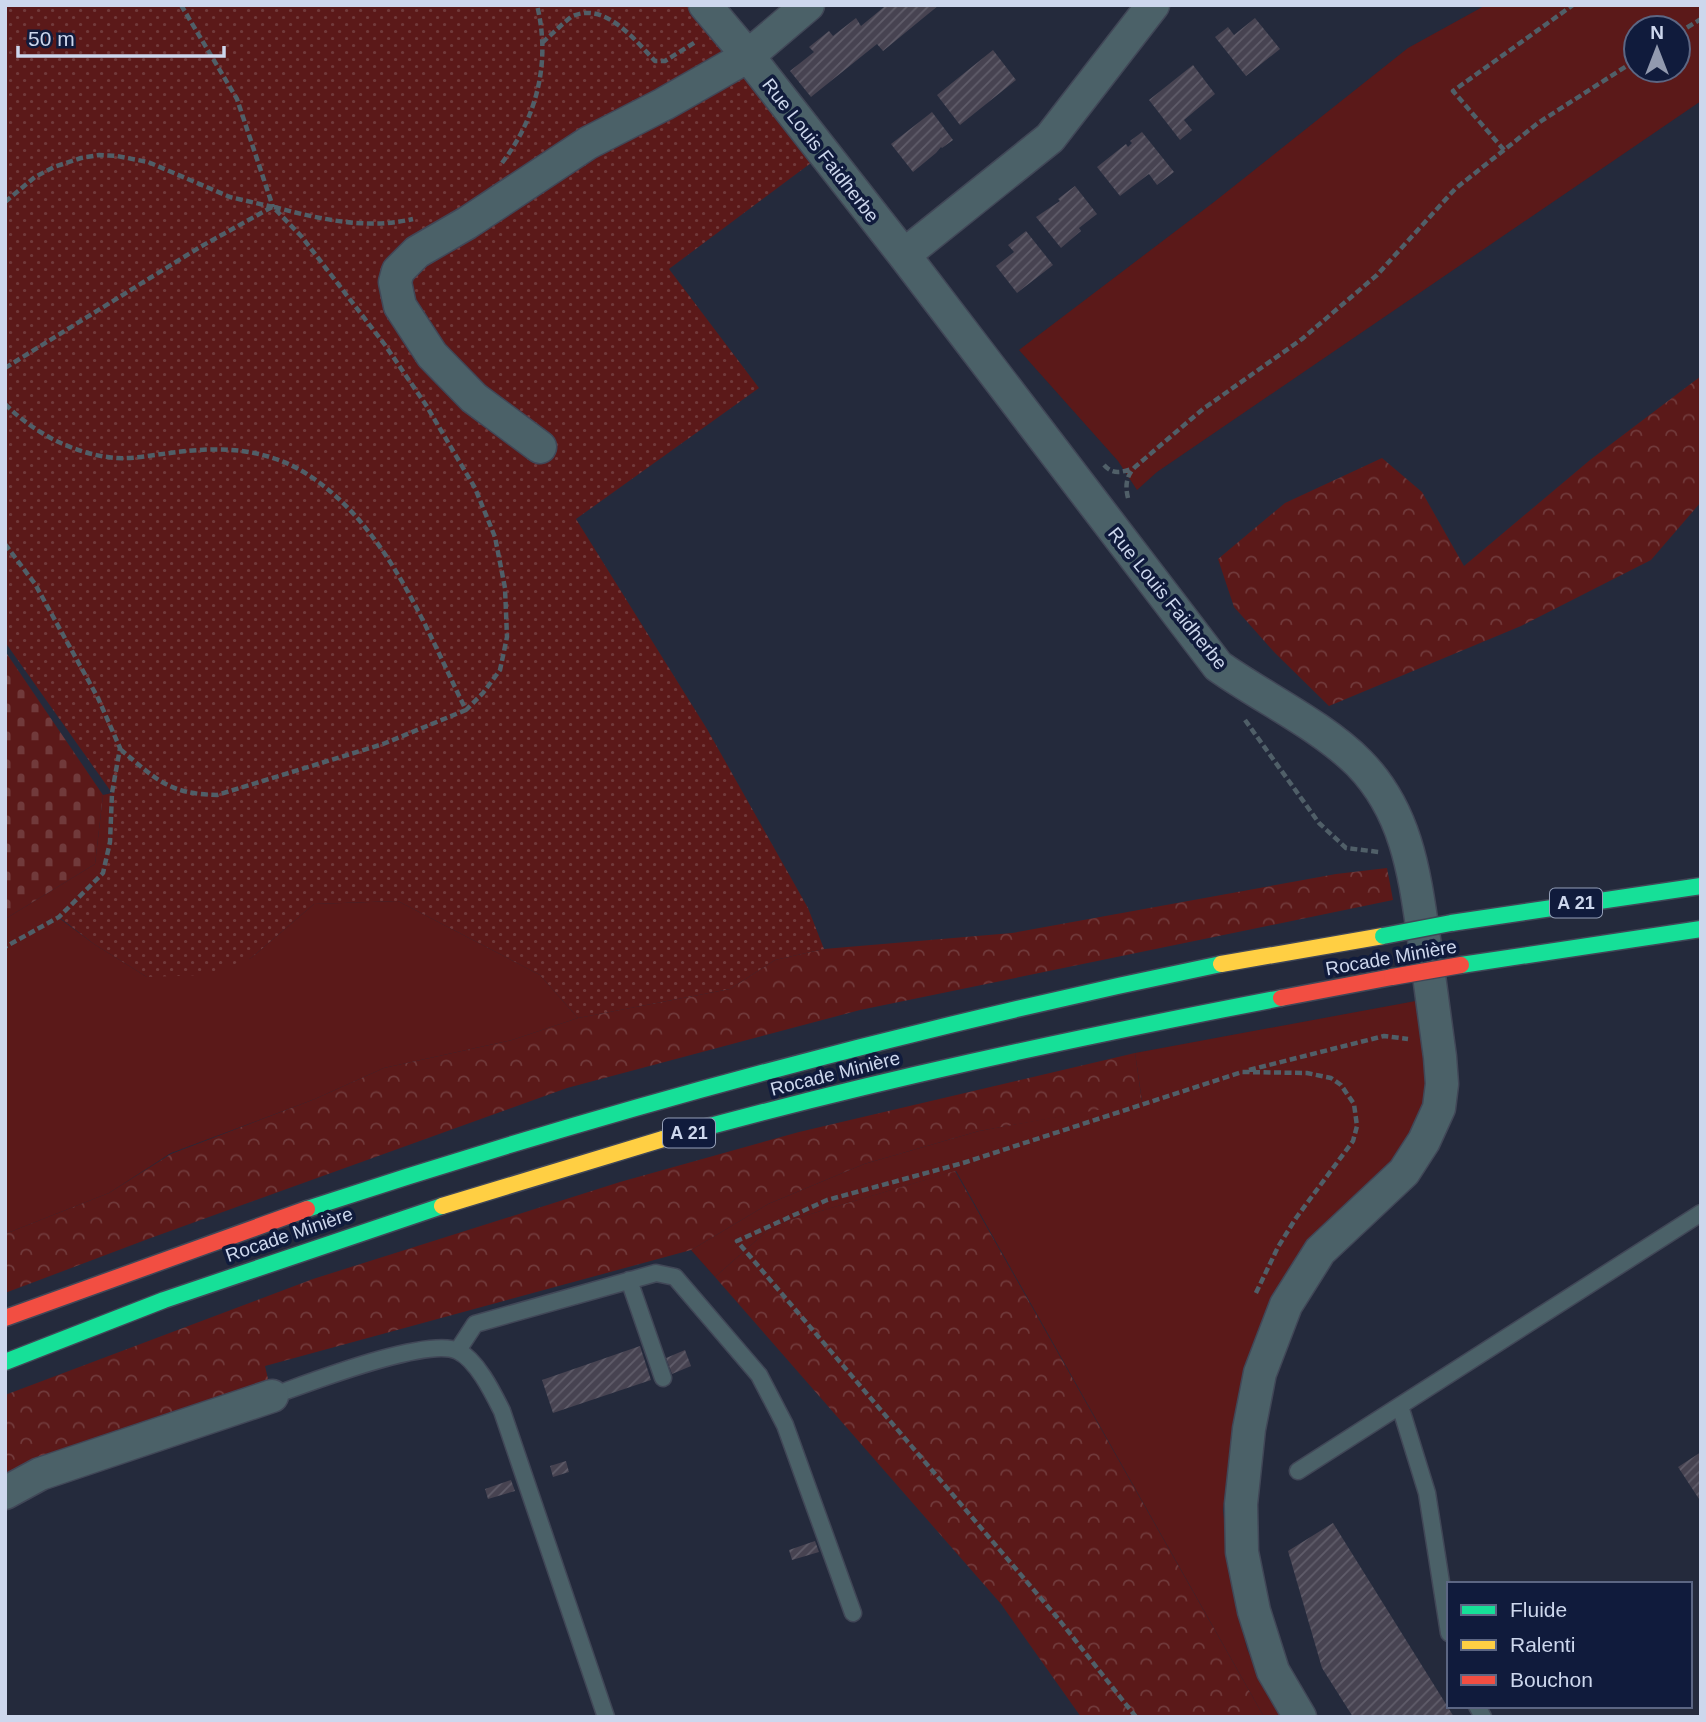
<svg xmlns="http://www.w3.org/2000/svg" width="1706" height="1722" viewBox="0 0 1706 1722" font-family="Arial,sans-serif">
<style>
.grass{fill:#5b1919;fill-rule:evenodd}
.forest{fill:url(#forest-crowns)}
.cemetery{fill:url(#cemetery-stones)}
.park{fill:url(#park-dots)}
.building{fill:url(#building-hatch)}
.lines{fill:none;stroke-linecap:round;stroke-linejoin:round}
.lane-casing{stroke:#414757;stroke-width:19}
.street-casing{stroke:#414757;stroke-width:35}
.fast-casing{stroke:#414757;stroke-width:19}
.slow-casing{stroke:#414757;stroke-width:19}
.jam-casing{stroke:#414757;stroke-width:19}
.path{stroke:#505f68;stroke-width:4.5;stroke-dasharray:7 3.5;stroke-linecap:butt}
.lane{stroke:#4b6168;stroke-width:16}
.street{stroke:#4b6168;stroke-width:32}
.fast{stroke:#16e098;stroke-width:16}
.slow{stroke:#ffcf43;stroke-width:16}
.jam{stroke:#f24e42;stroke-width:16}
.fast-bridge-casing{stroke:#414757;stroke-width:19;stroke-linecap:butt}
.jam-bridge-casing{stroke:#414757;stroke-width:19;stroke-linecap:butt}
.fast-bridge{stroke:#16e098;stroke-width:16}
.jam-bridge{stroke:#f24e42;stroke-width:16}
.labels{text-anchor:middle;stroke-width:7;stroke-linejoin:round;paint-order:stroke}
.shield{fill:#101b3c;stroke:#949fb8;stroke-width:2}
.shield-label{font-size:18px;font-weight:bold;fill:#cdd7ed}
.street-label{font-size:19px;fill:#cdd7ed;stroke:#101b3c}
</style>
<defs>
<pattern id="forest-crowns" width="20" height="18" patternUnits="userSpaceOnUse" patternTransform="scale(1.75)"><rect width="20" height="18" fill="#5b1919"/><path d="M2 6a3 3 0 1 1 6 0M12 15a3 3 0 1 1 6 0" fill="none" stroke="#713a3b"/></pattern>
<pattern id="cemetery-stones" width="16" height="16" patternUnits="userSpaceOnUse" patternTransform="scale(1.75)"><rect width="16" height="16" fill="#5b1919"/><path d="M2 7V4a2 2 0 0 1 4 0v3zM10 15v-3a2 2 0 0 1 4 0v3z" fill="#713a3b"/></pattern>
<pattern id="park-dots" width="8" height="8" patternUnits="userSpaceOnUse" patternTransform="scale(1.75)"><rect width="8" height="8" fill="#5b1919"/><path d="M2 2h.1M6 6h.1" fill="none" stroke="#713a3b" stroke-width="1.8" stroke-linecap="round"/></pattern>
<pattern id="building-hatch" width="6" height="6" patternUnits="userSpaceOnUse" patternTransform="scale(1.75)"><rect width="6" height="6" fill="#474351"/><path d="M-1 1l2-2M0 6l6-6M5 7l2-2" fill="none" stroke="#605d6a"/></pattern>
</defs>
<rect width="100%" height="100%" fill="#242a3c"/>
<!-- grass -->
<path class="grass" d="M 1486,5 L 1701,5 L 1701,101 L 1157,472 L 1137,490 L 1118,461 L 1019,350 L 1214,202 L 1408,48 ZM 1636,28 L 1678,28 L 1678,70 L 1636,70 Z
M 112,793 L 110,842 L 103,873 L 59,918 L 94,944 L 147,977 L 251,958 L 314,904 L 398,901 L 540,975 L 578,1018 L 512,1040 L 384,1068 L 315,1099 L 171,1153 L 109,1193 L 5,1234 L 5,919 L 95,864 L 103,795 Z
M 1421,1000 L 1430,1074 L 1422,1115 L 1405,1152 L 1246,1367 L 1232,1432 L 1223,1510 L 1230,1573 L 1247,1649 L 1281,1717 L 1264,1717 L 956,1171 L 774,1225 L 715,1277 L 691,1250 L 768,1204 L 864,1164 L 979,1131 L 1142,1101 L 1135,1053 Z"/>
<!-- forest -->
<path class="forest" d="M 1701,376 L 1701,502 L 1651,560 L 1521,626 L 1329,706 L 1275,653 L 1234,607 L 1218,559 L 1285,503 L 1382,458 L 1422,492 L 1464,566 L 1590,460 Z
M 1387,868 L 1393,900 L 860,1010 L 567,1088 L 148,1239 L 5,1293 L 5,1234 L 109,1193 L 171,1154 L 315,1099 L 384,1068 L 512,1040 L 578,1018 L 730,989 L 775,960 L 824,949 L 1012,933 L 1336,874 Z
M 1135,1053 L 1142,1102 L 979,1131 L 864,1164 L 768,1204 L 691,1250 L 265,1366 L 272,1396 L 5,1493 L 5,1395 L 313,1279 L 620,1182 L 799,1132 Z
M 955,1171 L 1264,1717 L 1081,1717 L 1001,1604 L 715,1277 L 774,1225 Z"/>
<!-- cemetery -->
<path class="cemetery" d="M 5,651 L 103,795 L 95,864 L 5,919 Z"/>
<!-- park -->
<path class="park" d="M 5,5 L 705,5 L 819,157 L 669,269 L 759,388 L 576,519 L 707,729 L 808,908 L 824,949 L 775,960 L 730,989 L 578,1018 L 540,975 L 398,901 L 314,904 L 251,958 L 205,975 L 147,977 L 94,944 L 59,917 L 103,873 L 110,842 L 112,793 L 5,642 Z"/>
<!-- building -->
<path class="building" d="M 883,5 L 939,5 L 883,51 L 877,44 L 811,97 L 790,71 L 814,52 L 809,47 L 829,31 L 833,36 L 856,18 L 861,26 L 884,7 Z
M 1255,18 L 1280,49 L 1246,76 L 1215,37 L 1228,27 L 1234,35 Z
M 993,50 L 1016,80 L 960,125 L 937,95 Z
M 1193,65 L 1215,94 L 1184,120 L 1192,130 L 1180,140 L 1149,100 Z
M 932,112 L 953,140 L 942,148 L 941,147 L 936,153 L 913,172 L 891,144 Z
M 1142,132 L 1174,172 L 1157,185 L 1149,174 L 1120,196 L 1097,167 L 1126,144 L 1128,147 L 1132,143 L 1130,141 Z
M 1075,186 L 1097,214 L 1079,228 L 1081,231 L 1061,248 L 1036,217 L 1060,201 L 1058,199 Z
M 1026,231 L 1053,265 L 1017,293 L 996,266 L 1014,252 L 1008,245 Z
M 640,1346 L 651,1380 L 553,1413 L 542,1380 Z
M 685,1350 L 691,1366 L 672,1374 L 666,1358 Z
M 1701,1452 L 1701,1502 L 1678,1467 Z
M 566,1461 L 569,1472 L 553,1477 L 550,1466 Z
M 511,1480 L 515,1491 L 488,1499 L 485,1489 Z
M 1333,1523 L 1454,1717 L 1353,1717 L 1322,1668 L 1288,1551 Z
M 815,1541 L 819,1552 L 792,1560 L 789,1550 Z"/>
<g class="lines">
<defs>
<path id="lane" d="M 629,1280 L 663,1378
M 458,1350 L 475,1324 L 656,1273 L 675,1277 L 759,1375 L 785,1425 L 853,1613
M 272,1396 C 306,1384 428,1336 458,1351 C 477,1360 493,1393 502,1411 L 606,1717
M 1400,1406 L 1427,1493 L 1449,1633
M 1298,1471 L 1701,1213
M 1477,1706 L 1483,1717"/>
<path id="street" d="M 705,5 L 748,56 L 904,255 L 1218,666 C 1263,698 1321,725 1359,763 C 1409,814 1415,879 1425,946 C 1430,983 1435,1020 1440,1057 L 1442,1084 L 1439,1108 L 1424,1141 L 1404,1172 L 1320,1251 L 1286,1305 L 1260,1373 L 1249,1429 L 1241,1504 L 1242,1552 L 1254,1611 L 1273,1671 L 1300,1717
M 904,255 L 1050,138 L 1153,5
M 540,447 L 474,398 L 432,355 L 400,306 L 395,282 L 398,271 L 417,252 L 467,223 L 588,143 L 664,104 L 748,56 L 808,5
M 5,1493 L 40,1474 L 272,1396"/>
<path id="fast" d="M 1451,923 L 1701,886
M 1461,965 L 1701,929
M 663,1139 C 867,1082 1074,1038 1281,998
M 307,1209 C 607,1110 911,1028 1221,964
M 5,1362 L 164,1300 L 442,1206"/>
<path id="slow" d="M 1221,964 L 1383,936
M 442,1206 L 663,1139"/>
<path id="jam" d="M 1281,998 L 1392,977
M 5,1318 L 307,1209"/>
</defs>
<!-- lane casing -->
<use href="#lane" class="lane-casing"/>
<!-- street casing -->
<use href="#street" class="street-casing"/>
<!-- fast casing -->
<use href="#fast" class="fast-casing"/>
<!-- slow casing -->
<use href="#slow" class="slow-casing"/>
<!-- jam casing -->
<use href="#jam" class="jam-casing"/>
<!-- path -->
<path class="path" d="M 181,5 L 237,99 L 273,207
M 1678,33 L 1701,19
M 542,43 C 552,34 561,25 571,17 C 604,0 635,40 655,61 L 665,61 L 697,41
M 1504,150 L 1453,91 L 1573,5
M 502,163 C 537,117 551,62 537,5
M 5,202 L 35,177 L 54,167 L 81,158 L 99,155 L 117,156 L 148,162 L 230,197 L 273,207 L 302,237 L 385,345 L 426,405 L 475,488 L 495,537 L 505,588 L 507,637 L 500,670 L 483,693 L 466,710 C 426,629 390,532 313,478 C 268,447 221,446 170,453 C 153,455 134,459 117,458 C 75,455 34,433 5,404
M 274,207 C 320,219 365,230 413,219
M 5,368 L 200,247 L 272,207
M 1104,465 C 1112,474 1120,473 1131,469
M 1128,498 C 1125,486 1126,476 1135,467 L 1203,409 L 1302,339 L 1377,275 L 1455,189 L 1538,123 L 1636,60
M 5,544 L 35,584 L 98,698 L 120,748 L 112,793 L 110,842 L 103,873 L 59,917 L 5,947
M 1245,720 L 1319,823 L 1346,848 L 1379,852
M 120,749 C 156,779 168,794 217,795 L 383,744 L 466,710
M 1249,1070 L 1384,1036 L 1408,1039
M 1136,1717 L 1056,1616 L 737,1241 L 827,1200 L 963,1163 L 1242,1072 L 1307,1073 L 1331,1078 L 1341,1085 L 1354,1104 L 1357,1126 L 1353,1141 L 1296,1218 L 1278,1247 L 1255,1295"/>
<!-- lane -->
<use href="#lane" class="lane"/>
<!-- street -->
<use href="#street" class="street"/>
<!-- fast -->
<use href="#fast" class="fast"/>
<!-- slow -->
<use href="#slow" class="slow"/>
<!-- jam -->
<use href="#jam" class="jam"/>
<defs>
<path id="fast-bridge" d="M 1383,936 L 1451,923"/>
<path id="jam-bridge" d="M 1392,977 L 1461,965"/>
</defs>
<!-- fast-bridge casing -->
<use href="#fast-bridge" class="fast-bridge-casing"/>
<!-- jam-bridge casing -->
<use href="#jam-bridge" class="jam-bridge-casing"/>
<!-- fast-bridge -->
<use href="#fast-bridge" class="fast-bridge"/>
<!-- jam-bridge -->
<use href="#jam-bridge" class="jam-bridge"/>
</g>
<g class="labels">
<!-- shield labels -->
<g class="shield">
<rect x="1550" y="888.5" width="52" height="29" rx="5"/>
<rect x="663" y="1118.5" width="52" height="29" rx="5"/>
</g>
<g class="shield-label">
<text x="1576" y="909">A 21</text>
<text x="689" y="1139">A 21</text>
</g>
<!-- street labels -->
<g class="street-label">
<text transform="translate(821 150) rotate(52)" y="7">Rue Louis Faidherbe</text>
<text transform="translate(1168 598) rotate(51)" y="7">Rue Louis Faidherbe</text>
<text transform="translate(1391 957) rotate(-10)" y="7">Rocade Minière</text>
<text transform="translate(835 1073) rotate(-14)" y="7">Rocade Minière</text>
<text transform="translate(289 1234) rotate(-19)" y="7">Rocade Minière</text>
</g>
</g>
<!-- border -->
<rect width="1706" height="1722" fill="none" stroke="#cdd7ed" stroke-width="14"/>
<!-- legend -->
<rect x="1447" y="1582" width="245" height="126" fill="#101b3c" stroke="#5c6683" stroke-width="2"/>
<rect x="1461" y="1605" width="35" height="10" fill="#16e098" stroke="#5c6683" stroke-width="2"/>
<text x="1510" y="1617" font-size="21" fill="#cdd7ed">Fluide</text>
<rect x="1461" y="1640" width="35" height="10" fill="#ffcf43" stroke="#5c6683" stroke-width="2"/>
<text x="1510" y="1652" font-size="21" fill="#cdd7ed">Ralenti</text>
<rect x="1461" y="1675" width="35" height="10" fill="#f24e42" stroke="#5c6683" stroke-width="2"/>
<text x="1510" y="1687" font-size="21" fill="#cdd7ed">Bouchon</text>
<!-- north arrow -->
<g transform="translate(1657 49)"><circle r="33" fill="#101b3c" stroke="#5c6683" stroke-width="2"/>
<path d="M0-5L12 26L0 18L-12 26Z" fill="#929aaf"/>
<text y="-10" font-size="19" font-weight="bold" text-anchor="middle" fill="#cdd7ed">N</text>
</g>
<!-- scale -->
<path d="M18 46v10h206v-10" fill="none" stroke="#cdd7ed" stroke-width="3.5"/>
<text x="28" y="46" font-size="21" fill="#cdd7ed" stroke="#101b3c" stroke-width="5" paint-order="stroke">50 m</text>
</svg>
